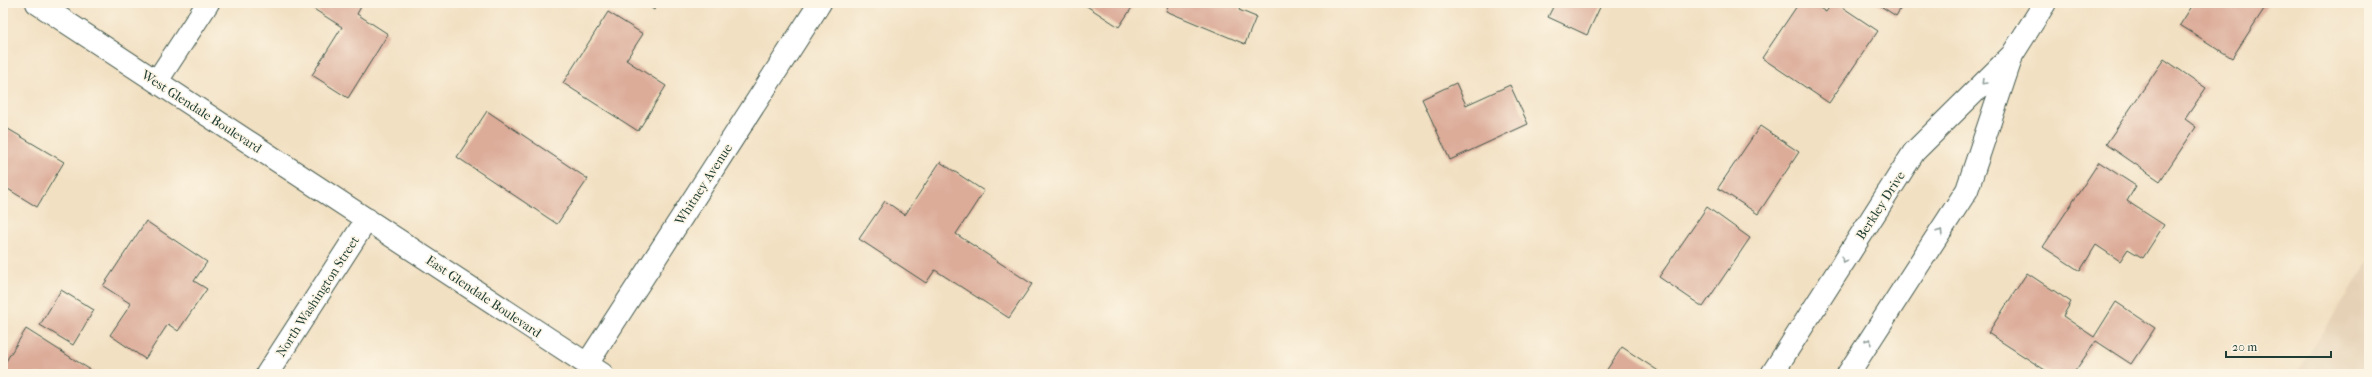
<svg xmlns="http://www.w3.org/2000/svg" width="2372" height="377" viewBox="0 0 2372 377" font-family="'IM FELL French Canon',serif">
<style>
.built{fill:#e5d1b6}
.building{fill:#dcac99}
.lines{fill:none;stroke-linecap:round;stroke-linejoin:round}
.minor-casing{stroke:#3f5549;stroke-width:24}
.minor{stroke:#fff;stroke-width:22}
.oneway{stroke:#8f9e9a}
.labels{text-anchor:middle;stroke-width:3;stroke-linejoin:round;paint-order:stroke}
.street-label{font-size:13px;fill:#1f3d34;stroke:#fcf5e5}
</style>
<rect width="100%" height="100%" fill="#fcf5e5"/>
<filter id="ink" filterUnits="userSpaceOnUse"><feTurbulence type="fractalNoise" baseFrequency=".025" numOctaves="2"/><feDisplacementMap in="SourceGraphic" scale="8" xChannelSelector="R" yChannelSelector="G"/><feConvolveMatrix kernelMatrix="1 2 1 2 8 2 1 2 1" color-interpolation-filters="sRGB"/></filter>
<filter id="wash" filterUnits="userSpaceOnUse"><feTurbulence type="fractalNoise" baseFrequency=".012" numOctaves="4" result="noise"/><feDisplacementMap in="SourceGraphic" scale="16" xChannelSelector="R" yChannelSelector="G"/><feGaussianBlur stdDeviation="0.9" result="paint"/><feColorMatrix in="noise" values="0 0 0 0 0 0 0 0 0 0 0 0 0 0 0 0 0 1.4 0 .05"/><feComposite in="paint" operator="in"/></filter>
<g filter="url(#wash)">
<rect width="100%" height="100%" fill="#f2e0c2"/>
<!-- built -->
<path class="built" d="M 2369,261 L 2369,374 L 2296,374 Z"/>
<g id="blocks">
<!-- building -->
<path class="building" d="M 310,3 L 363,3 L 357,14 L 388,34 L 348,98 L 312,75 L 342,27 L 309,6 Z
M 644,3 L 659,3 L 654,10 Z
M 1082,3 L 1135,3 L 1119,27 Z
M 1169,3 L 1241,3 L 1239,10 L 1256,17 L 1245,44 L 1166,11 Z
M 1555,3 L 1602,3 L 1587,35 L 1548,17 Z
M 1799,3 L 1812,3 L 1826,12 L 1832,3 L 1836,3 L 1878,31 L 1829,103 L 1762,58 Z
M 1876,3 L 1904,3 L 1896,16 Z
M 2194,3 L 2268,3 L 2232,58 L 2180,25 Z
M 608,12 L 643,34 L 626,60 L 666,86 L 638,131 L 563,83 Z
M 2164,59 L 2206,88 L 2185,119 L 2196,127 L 2160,181 L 2106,144 Z
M 1456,83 L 1466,105 L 1510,85 L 1528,124 L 1450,160 L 1422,99 Z
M 487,111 L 588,179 L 557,224 L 457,157 Z
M 3,126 L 64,162 L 37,207 L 3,186 Z
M 1760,126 L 1799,152 L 1758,214 L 1718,188 Z
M 940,162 L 984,191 L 956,234 L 1032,284 L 1009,318 L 935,270 L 926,283 L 859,239 L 885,201 L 905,215 Z
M 2099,162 L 2136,186 L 2127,201 L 2164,225 L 2143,258 L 2128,249 L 2120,261 L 2096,245 L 2080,271 L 2043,247 Z
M 1707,207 L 1750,238 L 1703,307 L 1659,277 Z
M 146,221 L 207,262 L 194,281 L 207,289 L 178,331 L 168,324 L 145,359 L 110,335 L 131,304 L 103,286 Z
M 2027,273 L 2071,302 L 2063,316 L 2094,337 L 2116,302 L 2155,328 L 2131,364 L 2096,341 L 2073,374 L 2051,374 L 1988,333 Z
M 61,290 L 94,310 L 73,345 L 40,325 Z
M 26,329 L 97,374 L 3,374 L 3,366 Z
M 1622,347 L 1660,372 L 1659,374 L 1604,374 Z"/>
</g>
</g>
<g filter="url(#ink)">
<use href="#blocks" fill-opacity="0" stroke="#3f5549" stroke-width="1"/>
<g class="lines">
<defs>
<path id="minor" d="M 37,3 L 602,374
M 157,81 L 208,3
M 587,364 L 820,3
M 267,374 L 367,219
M 1772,374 L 1914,152 L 2012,55 L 2045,3
M 1848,374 L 1967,190 L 2011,59"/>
</defs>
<!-- minor casing -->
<use href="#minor" class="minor-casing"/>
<!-- minor -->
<use href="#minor" class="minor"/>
</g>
<!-- one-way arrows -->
<defs><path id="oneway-chevron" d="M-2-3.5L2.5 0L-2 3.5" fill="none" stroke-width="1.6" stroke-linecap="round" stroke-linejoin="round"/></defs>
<g class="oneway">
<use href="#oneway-chevron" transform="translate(1984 82) rotate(135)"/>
<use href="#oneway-chevron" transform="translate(1940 232) rotate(-57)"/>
<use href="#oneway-chevron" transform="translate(1844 260) rotate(123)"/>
<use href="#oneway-chevron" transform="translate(1869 341) rotate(-57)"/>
</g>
</g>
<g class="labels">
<!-- street labels -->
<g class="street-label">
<text transform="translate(202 111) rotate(33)" y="5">West Glendale Boulevard</text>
<text transform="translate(703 184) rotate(-57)" y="5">Whitney Avenue</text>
<text transform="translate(1880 205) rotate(-57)" y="5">Berkley Drive</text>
<text transform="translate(317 296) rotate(-57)" y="5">North Washington Street</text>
<text transform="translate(484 296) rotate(34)" y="5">East Glendale Boulevard</text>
</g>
</g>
<!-- margin -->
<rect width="2372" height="377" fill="none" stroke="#fcf5e5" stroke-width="16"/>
<!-- scale -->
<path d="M2226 351v6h105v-6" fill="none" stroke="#1f3d34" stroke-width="2"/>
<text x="2232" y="351" font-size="12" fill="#1f3d34" stroke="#fcf5e5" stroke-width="3" paint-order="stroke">20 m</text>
</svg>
